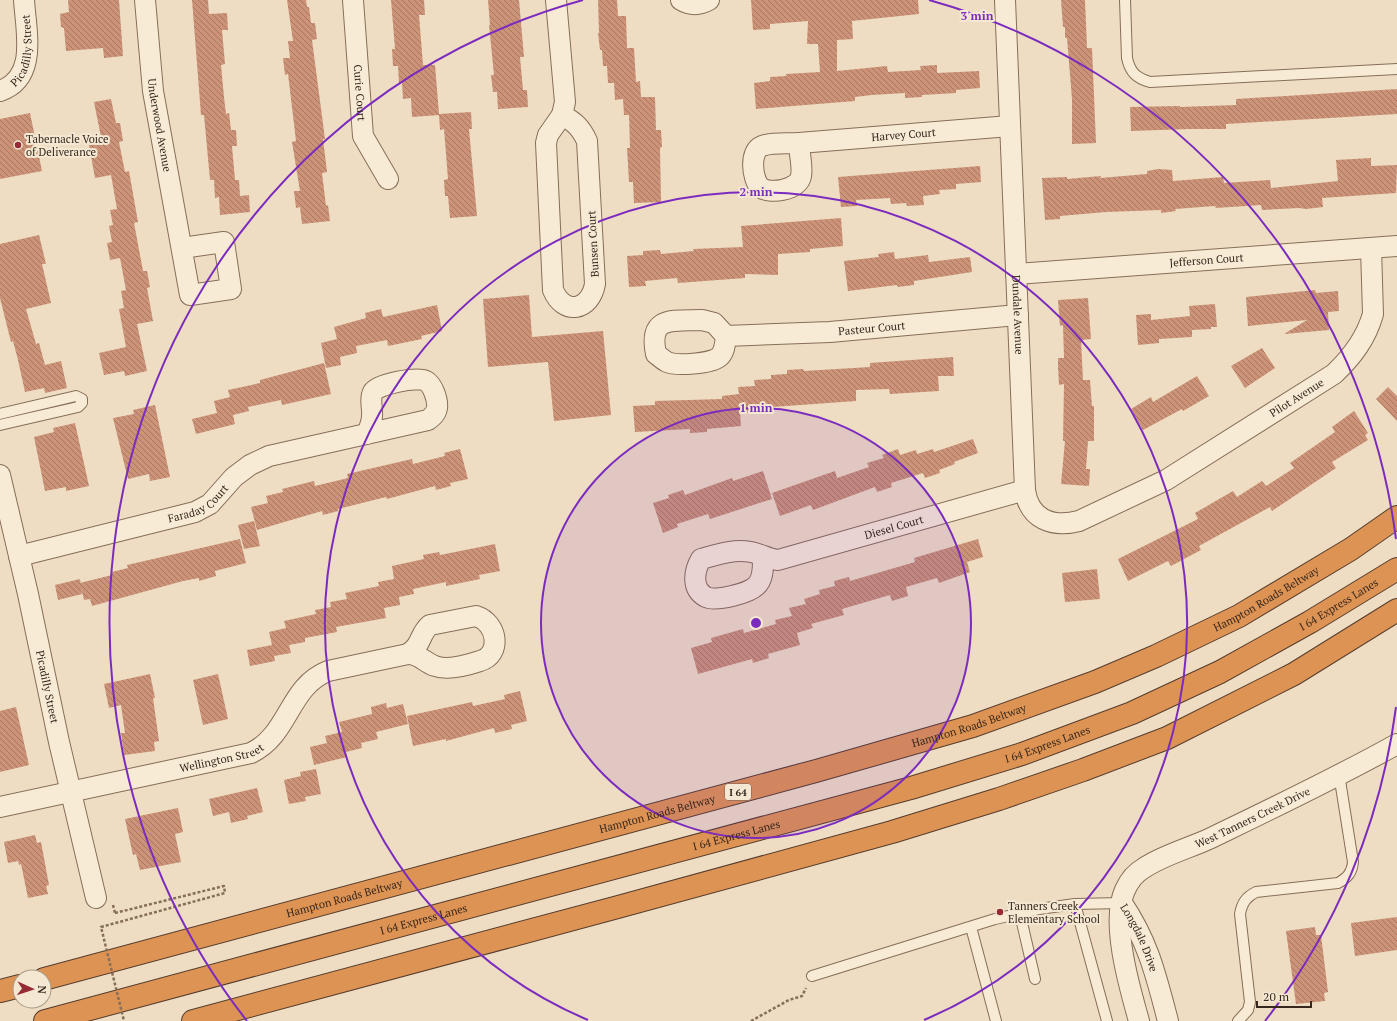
<svg xmlns="http://www.w3.org/2000/svg" width="1397" height="1021" viewBox="0 0 1397 1021" font-family="'PT Serif',serif">
<style>
.building{fill:url(#building-back-hatch)}
.lines{fill:none;stroke-linecap:round;stroke-linejoin:round}
.lane-casing{stroke:#876e59;stroke-width:12}
.street-casing{stroke:#876e59;stroke-width:22}
.highway-casing{stroke:#553c2e;stroke-width:24}
.path{stroke:#876e59;stroke-width:2.5;stroke-dasharray:3 2;stroke-linecap:butt}
.lane{stroke:#f8ebd5;stroke-width:10}
.street{stroke:#f8ebd5;stroke-width:20}
.highway{stroke:#dd9353;stroke-width:22}
.path-bridge{stroke:#876e59;stroke-width:2.5;stroke-dasharray:3 2;stroke-linecap:butt}
.ring{fill:none;stroke:#7b2cbf;stroke-width:2}
.poi-dot{fill:#962a35;stroke:#f5e8d2;stroke-width:1.5}
.labels{text-anchor:middle;stroke-width:4;stroke-linejoin:round;paint-order:stroke}
.shield{fill:#f5e8d2;stroke:#706254;stroke-width:1}
.shield-label{font-size:10px;font-weight:bold;fill:#37281e}
.street-label{font-size:11px;fill:#37281e;stroke:#f5e8d2}
.poi-label{font-size:11px;fill:#37281e;stroke:#f5e8d2;text-anchor:start}
.centre{fill:#7b2cbf;stroke:#f5e8d2;stroke-width:2}
.ring-label{font-size:12px;text-anchor:middle;font-weight:bold;fill:#7b2cbf;stroke:#f5e8d2;stroke-width:4;stroke-linejoin:round;paint-order:stroke}
</style>
<defs>
<pattern id="building-back-hatch" width="6" height="6" patternUnits="userSpaceOnUse"><rect width="6" height="6" fill="#cc9378"/><path d="M-1 5l2 2M0 0l6 6M5-1l2 2" fill="none" stroke="#a67862"/></pattern>
</defs>
<rect width="100%" height="100%" fill="#eeddc2"/>
<!-- building -->
<path class="building" d="M 68,0 L 119,0 L 123,56 L 104,58 L 103,48 L 66,51 L 64,28 L 61,27 L 60,14 L 69,12 Z
M 192,0 L 208,0 L 209,14 L 227,13 L 228,30 L 222,30 L 225,64 L 221,65 L 224,97 L 226,114 L 229,113 L 231,130 L 236,130 L 237,146 L 232,146 L 235,180 L 239,180 L 240,196 L 249,195 L 250,212 L 220,215 L 219,197 L 215,198 L 214,180 L 210,180 L 204,115 L 201,115 Z
M 287,0 L 306,0 L 307,7 L 309,7 L 311,23 L 315,23 L 317,39 L 312,40 L 325,139 L 323,139 L 327,172 L 322,173 L 326,206 L 328,205 L 330,221 L 302,224 L 300,207 L 296,208 L 294,191 L 300,191 L 292,142 L 296,141 L 288,74 L 285,75 L 283,58 L 290,58 L 288,41 L 293,41 Z
M 391,0 L 424,0 L 425,15 L 419,15 L 423,65 L 435,65 L 439,114 L 471,112 L 472,129 L 469,129 L 477,216 L 450,218 L 448,196 L 445,196 L 444,180 L 448,179 L 444,129 L 440,130 L 439,115 L 412,117 L 411,98 L 403,99 L 402,82 L 399,83 L 398,66 L 393,66 L 392,49 L 395,49 Z
M 488,0 L 519,0 L 524,57 L 520,57 L 523,90 L 527,90 L 528,107 L 498,109 L 497,92 L 493,92 L 491,75 L 494,75 L 489,25 L 490,25 Z
M 598,0 L 617,0 L 618,16 L 626,16 L 627,48 L 634,48 L 636,82 L 640,81 L 641,97 L 655,97 L 656,130 L 661,130 L 662,147 L 660,148 L 661,202 L 634,203 L 633,182 L 629,182 L 627,148 L 630,148 L 629,115 L 624,115 L 623,99 L 615,100 L 614,83 L 608,83 L 607,66 L 603,66 L 602,50 L 600,50 L 598,33 L 599,33 Z
M 751,0 L 918,0 L 919,14 L 852,21 L 853,39 L 837,40 L 837,71 L 887,66 L 888,72 L 921,70 L 920,66 L 937,65 L 937,73 L 979,71 L 980,88 L 956,90 L 956,93 L 922,95 L 922,97 L 905,98 L 905,93 L 872,95 L 855,97 L 855,101 L 756,109 L 754,83 L 770,81 L 770,77 L 786,76 L 786,74 L 820,72 L 818,44 L 807,44 L 808,21 L 770,24 L 770,29 L 753,30 Z
M 1061,0 L 1085,0 L 1087,48 L 1092,48 L 1096,143 L 1072,144 L 1072,99 L 1067,38 L 1065,38 L 1065,27 L 1063,27 Z
M 1397,89 L 1397,114 L 1226,124 L 1226,129 L 1189,129 L 1131,131 L 1130,107 L 1180,106 L 1180,107 L 1236,105 L 1236,99 Z
M 111,99 L 116,123 L 120,123 L 123,141 L 119,142 L 125,172 L 129,171 L 138,222 L 134,223 L 143,271 L 147,271 L 150,287 L 147,288 L 153,321 L 137,324 L 147,371 L 125,376 L 124,371 L 104,375 L 99,353 L 126,347 L 119,309 L 124,308 L 121,291 L 126,290 L 120,258 L 110,260 L 107,243 L 112,242 L 109,226 L 113,225 L 110,210 L 117,209 L 111,175 L 95,178 L 89,145 L 102,142 L 94,102 Z
M 30,113 L 42,171 L 0,179 L 0,119 Z
M 1371,158 L 1371,166 L 1397,165 L 1396,193 L 1322,198 L 1323,207 L 1306,209 L 1299,208 L 1262,210 L 1261,205 L 1216,208 L 1215,206 L 1175,209 L 1176,211 L 1161,213 L 1161,210 L 1106,212 L 1060,216 L 1060,219 L 1045,220 L 1042,178 L 1067,177 L 1067,179 L 1101,176 L 1100,178 L 1147,174 L 1147,171 L 1158,169 L 1172,170 L 1173,181 L 1223,177 L 1224,183 L 1270,180 L 1271,188 L 1338,181 L 1336,160 Z
M 980,166 L 981,182 L 956,184 L 956,189 L 939,190 L 940,194 L 923,196 L 924,205 L 907,206 L 906,203 L 891,204 L 890,198 L 856,200 L 857,206 L 841,207 L 838,177 Z
M 841,218 L 843,246 L 810,249 L 810,252 L 778,254 L 778,275 L 745,274 L 745,278 L 678,283 L 677,278 L 645,281 L 646,286 L 629,287 L 627,256 L 643,255 L 643,251 L 660,250 L 661,254 L 694,251 L 693,249 L 743,247 L 741,226 Z
M 39,235 L 46,264 L 42,264 L 51,303 L 26,309 L 36,344 L 39,343 L 45,365 L 61,361 L 67,388 L 45,393 L 44,388 L 25,392 L 18,360 L 13,341 L 11,342 L 0,298 L 0,244 Z
M 894,252 L 895,259 L 928,255 L 929,262 L 970,257 L 972,272 L 914,281 L 914,285 L 898,287 L 897,285 L 848,291 L 844,261 L 879,257 L 878,254 Z
M 1315,290 L 1316,293 L 1338,291 L 1339,311 L 1328,312 L 1329,330 L 1284,334 L 1307,320 L 1248,326 L 1246,297 Z
M 529,295 L 532,337 L 603,331 L 611,415 L 554,421 L 548,362 L 488,367 L 483,299 Z
M 1088,298 L 1091,339 L 1081,340 L 1083,380 L 1090,380 L 1092,406 L 1094,406 L 1094,441 L 1088,441 L 1086,469 L 1090,469 L 1089,486 L 1061,484 L 1065,441 L 1063,441 L 1064,384 L 1059,385 L 1058,367 L 1058,358 L 1064,358 L 1063,325 L 1060,326 L 1058,300 Z
M 1215,304 L 1217,327 L 1211,327 L 1211,329 L 1192,330 L 1192,337 L 1159,339 L 1159,343 L 1138,345 L 1136,315 L 1151,314 L 1151,320 L 1190,316 L 1189,306 Z
M 437,305 L 442,331 L 421,336 L 422,339 L 388,346 L 387,340 L 356,346 L 357,353 L 340,357 L 341,365 L 326,368 L 321,343 L 337,339 L 334,327 L 366,318 L 365,313 L 381,309 L 383,317 Z
M 1262,348 L 1275,368 L 1245,388 L 1231,366 Z
M 953,357 L 954,376 L 938,376 L 939,391 L 890,394 L 889,389 L 856,390 L 856,401 L 757,408 L 757,412 L 740,413 L 741,426 L 707,429 L 707,432 L 690,433 L 690,429 L 635,432 L 633,406 L 655,405 L 655,401 L 722,399 L 722,396 L 739,394 L 738,387 L 755,386 L 754,380 L 771,379 L 771,375 L 787,374 L 787,370 L 803,369 L 804,371 L 870,367 L 870,363 Z
M 324,363 L 331,394 L 282,405 L 281,400 L 248,407 L 249,411 L 233,415 L 235,424 L 196,434 L 192,419 L 217,413 L 214,401 L 230,397 L 228,390 L 260,383 L 260,380 Z
M 1197,376 L 1209,396 L 1183,411 L 1182,409 L 1143,430 L 1131,409 L 1151,397 L 1153,402 Z
M 1388,387 L 1397,396 L 1397,421 L 1376,399 Z
M 155,405 L 170,477 L 150,481 L 149,474 L 128,479 L 113,418 L 134,414 L 133,410 Z
M 1354,411 L 1368,433 L 1365,435 L 1368,440 L 1332,462 L 1336,468 L 1272,511 L 1270,507 L 1199,546 L 1201,550 L 1171,566 L 1168,561 L 1128,581 L 1118,559 L 1198,519 L 1195,513 L 1233,491 L 1237,497 L 1262,481 L 1266,486 L 1294,468 L 1290,463 L 1335,432 L 1332,427 Z
M 75,423 L 89,486 L 66,491 L 66,487 L 45,491 L 34,437 L 54,432 L 53,428 Z
M 973,439 L 978,453 L 954,462 L 955,464 L 939,470 L 940,473 L 925,478 L 923,473 L 891,483 L 892,487 L 877,492 L 875,487 L 813,510 L 811,505 L 780,516 L 772,493 L 835,471 L 837,478 L 869,467 L 867,463 L 884,458 L 882,455 L 898,449 L 900,455 L 916,450 L 917,454 L 933,449 L 934,452 Z
M 460,449 L 468,479 L 450,483 L 451,486 L 436,490 L 435,486 L 387,499 L 386,497 L 338,509 L 338,511 L 323,515 L 322,511 L 257,530 L 251,507 L 268,503 L 266,496 L 283,492 L 282,489 L 314,481 L 315,486 L 348,478 L 347,474 L 412,459 L 413,464 L 445,456 L 444,453 Z
M 763,471 L 772,499 L 710,519 L 708,514 L 677,524 L 678,527 L 663,533 L 653,503 L 669,498 L 668,495 L 683,490 L 685,495 L 732,478 L 733,481 Z
M 254,521 L 260,546 L 244,549 L 238,525 Z
M 240,539 L 246,563 L 215,571 L 216,576 L 199,581 L 199,578 L 183,581 L 92,606 L 90,599 L 84,600 L 80,583 L 112,575 L 112,572 L 128,568 L 127,565 Z
M 978,539 L 983,557 L 967,562 L 970,572 L 939,583 L 937,578 L 906,587 L 908,596 L 892,601 L 890,595 L 842,609 L 844,615 L 811,624 L 813,628 L 797,633 L 800,645 L 768,654 L 769,658 L 753,663 L 752,659 L 698,674 L 691,648 L 712,642 L 711,638 L 743,629 L 744,633 L 776,624 L 775,620 L 792,616 L 789,608 L 806,604 L 804,599 L 820,594 L 819,590 L 835,586 L 834,581 L 849,577 L 850,581 L 915,562 L 914,558 Z
M 495,544 L 500,571 L 479,575 L 480,579 L 446,586 L 446,582 L 413,589 L 414,594 L 399,597 L 400,605 L 384,608 L 386,618 L 336,627 L 337,632 L 305,638 L 305,642 L 289,645 L 291,653 L 274,656 L 275,661 L 250,666 L 247,650 L 272,645 L 269,632 L 286,628 L 284,621 L 316,614 L 315,610 L 331,607 L 330,602 L 347,599 L 345,593 L 379,586 L 378,582 L 394,579 L 392,566 L 424,559 L 423,555 L 439,552 L 440,555 Z
M 1097,569 L 1100,599 L 1065,602 L 1062,573 Z
M 80,579 L 82,594 L 58,600 L 55,585 Z
M 150,674 L 155,698 L 153,698 L 159,741 L 154,742 L 155,751 L 124,755 L 121,733 L 125,733 L 121,705 L 109,708 L 104,684 Z
M 218,674 L 228,719 L 203,725 L 193,680 Z
M 520,691 L 527,721 L 511,725 L 512,729 L 495,733 L 494,728 L 446,741 L 446,739 L 413,746 L 407,716 L 472,702 L 473,706 L 505,699 L 504,695 Z
M 386,703 L 387,708 L 403,704 L 408,724 L 376,732 L 378,739 L 361,743 L 362,748 L 346,752 L 347,757 L 314,765 L 310,747 L 327,743 L 325,736 L 342,732 L 339,722 L 372,714 L 371,707 Z
M 16,707 L 29,765 L 0,772 L 0,711 Z
M 316,769 L 321,794 L 305,797 L 306,801 L 289,804 L 284,780 L 301,776 L 300,772 Z
M 257,788 L 263,812 L 247,816 L 248,819 L 231,823 L 229,812 L 213,816 L 209,799 Z
M 178,808 L 183,832 L 175,834 L 181,862 L 140,870 L 136,854 L 133,855 L 125,819 Z
M 35,835 L 37,843 L 41,842 L 49,885 L 46,886 L 48,894 L 28,898 L 21,864 L 19,865 L 18,861 L 8,863 L 4,842 Z
M 1397,917 L 1397,950 L 1355,956 L 1351,923 Z
M 1315,927 L 1316,935 L 1321,935 L 1328,992 L 1324,993 L 1325,1001 L 1296,1004 L 1286,931 Z"/>
<g class="lines">
<defs>
<path id="lane" d="M 1125,0 L 1127,58 C 1130,72 1136,78 1150,82 L 1397,69
M 0,414 L 76,396 L 82,399 L 82,403 L 78,407 L 0,425
M 1075,904 L 1107,1021
M 1020,914 L 1035,979
M 971,927 L 996,1021
M 812,976 L 995,919 L 1039,909 L 1075,904 L 1122,903
M 1238,1021 L 1248,1010 L 1250,1002 L 1240,914 C 1242,903 1246,897 1256,892 L 1338,883 C 1347,878 1352,873 1353,862 L 1339,774"/>
<g id="street">
<path id="s1" d="M 145,0 L 153,91 L 190,295 L 231,289 L 224,242 L 182,248"/>
<path id="s2" d="M 353,0 L 363,136 L 388,179"/>
<path d="M 556,0 L 565,102 L 562,115"/>
<path d="M 681,0 C 691,6 700,5 709,0"/>
<path id="s3" d="M 1005,0 L 1025,490 C 1029,519 1052,528 1079,521 L 1166,480 L 1334,374 C 1352,357 1366,339 1373,314 L 1371,248"/>
<path id="s4" d="M 0,91 C 38,78 26,32 24,0"/>
<path d="M 562,115 C 575,122 581,128 587,141 L 595,284 C 590,311 564,316 553,290 L 546,143 L 548,135 Z"/>
<path id="s5" d="M 799,143 L 1010,126"/>
<path d="M 799,143 C 799,153 803,166 801,176 C 799,190 769,195 760,187 C 752,179 749,151 762,146 C 772,142 788,144 799,143 Z"/>
<path id="s6" d="M 1016,274 L 1397,246"/>
<path d="M 702,320 L 714,323 L 726,336 C 725,343 725,352 719,357 C 711,364 676,366 667,362 C 663,360 659,356 656,354 C 648,315 673,321 702,320 Z"/>
<path id="s7" d="M 726,336 L 830,332 L 1018,315"/>
<path id="s8" d="M 0,475 L 28,594 L 59,742 L 96,898"/>
<path id="s9" d="M 19,556 L 195,512 L 210,504 L 234,477 L 250,465 L 269,456 L 428,420 C 432,417 436,414 437,408 C 438,400 433,385 426,381 C 418,376 378,384 373,392 C 369,399 373,409 372,416 C 372,422 369,429 367,434"/>
<path id="s10" d="M 763,556 C 763,566 764,579 756,586 C 749,593 716,602 706,597 C 691,589 694,571 701,559 C 719,554 733,549 751,552 C 761,554 768,559 778,560 L 1025,490"/>
<path d="M 476,616 C 498,623 502,655 480,661 C 468,665 448,671 435,666 C 425,663 420,654 408,654 C 423,644 419,634 430,625 Z"/>
<path id="s11" d="M 0,807 L 251,753 C 290,734 288,687 328,671 L 408,654"/>
<path id="s12" d="M 1122,903 C 1149,943 1156,976 1168,1021"/>
<path id="s13" d="M 1139,1021 C 1130,989 1110,922 1125,890 C 1129,881 1135,873 1144,868 C 1163,855 1190,848 1211,838 C 1273,808 1336,778 1397,744"/>
</g>
<g id="highway">
<path id="s14" d="M 44,979 L 816,771 L 973,726 L 1095,682 L 1156,656 L 1239,616 L 1351,549 L 1397,517"/>
<path d="M 0,991 L 20,986"/>
<path id="s15" d="M 45,1021 L 911,788 L 1022,754 L 1132,713 L 1220,672 L 1310,622 L 1397,569"/>
<path d="M 193,1021 L 618,907 L 892,832 L 999,799 L 1083,770 L 1167,738 L 1294,674 L 1397,610"/>
</g>
</defs>
<!-- lane casing -->
<use href="#lane" class="lane-casing"/>
<!-- street casing -->
<use href="#street" class="street-casing"/>
<!-- highway casing -->
<use href="#highway" class="highway-casing"/>
<!-- path -->
<path class="path" d="M 113,905 L 115,913
M 751,1021 L 789,1000 L 802,996 L 806,988"/>
<!-- lane -->
<use href="#lane" class="lane"/>
<!-- street -->
<use href="#street" class="street"/>
<!-- highway -->
<use href="#highway" class="highway"/>
<!-- path-bridge -->
<path class="path-bridge" d="M 115,913 L 224,886 L 225,893 L 101,927 L 124,1021"/>
</g>
<!-- distance rings -->
<circle cx="756" cy="623" r="215" fill="#7b2cbf" fill-opacity=".12"/>
<g class="ring">
<circle cx="756" cy="623" r="215"/>
<path d="M588 1020A431 431 0 1 1 924 1020"/>
<path d="M1396 707A646 646 0 0 1 1265 1021M247 1021A646 646 0 0 1 583 0M929 0A646 646 0 0 1 1396 539"/>
</g>
<!-- markers -->
<g class="poi-dot">
<circle cx="18" cy="145" r="4"/>
<circle cx="1000" cy="912" r="4"/>
</g>
<g class="labels">
<!-- shield labels -->
<rect class="shield" x="725" y="784" width="26" height="16" rx="3"/>
<g class="shield-label">
<text x="738" y="796">I 64</text>
</g>
<!-- street labels -->
<g class="street-label">
<text dy="4" stroke="none"><textPath href="#s4" startOffset="51">Picadilly Street</textPath></text>
<text dy="4" stroke="none"><textPath href="#s2" startOffset="93">Curie Court</textPath></text>
<text dy="4" stroke="none"><textPath href="#s1" startOffset="126">Underwood Avenue</textPath></text>
<text dy="4" stroke="none"><textPath href="#s5" startOffset="105">Harvey Court</textPath></text>
<text transform="translate(593 244) rotate(-93)" y="4">Bunsen Court</text>
<text dy="4" stroke="none"><textPath href="#s6" startOffset="191">Jefferson Court</textPath></text>
<text dy="4" stroke="none"><textPath href="#s3" startOffset="315">Dundale Avenue</textPath></text>
<text dy="4" stroke="none"><textPath href="#s7" startOffset="146">Pasteur Court</textPath></text>
<text dy="4" stroke="none"><textPath href="#s3" startOffset="813">Pilot Avenue</textPath></text>
<text dy="4" stroke="none"><textPath href="#s9" startOffset="188">Faraday Court</textPath></text>
<text dy="4" stroke="none"><textPath href="#s10" startOffset="327">Diesel Court</textPath></text>
<text dy="4" stroke="none"><textPath href="#s14" startOffset="1283">Hampton Roads Beltway</textPath></text>
<text dy="4" stroke="none"><textPath href="#s15" startOffset="1364">I 64 Express Lanes</textPath></text>
<text dy="4" stroke="none"><textPath href="#s8" startOffset="217">Picadilly Street</textPath></text>
<text dy="4" stroke="none"><textPath href="#s14" startOffset="959">Hampton Roads Beltway</textPath></text>
<text dy="4" stroke="none"><textPath href="#s15" startOffset="1040">I 64 Express Lanes</textPath></text>
<text dy="4" stroke="none"><textPath href="#s11" startOffset="227">Wellington Street</textPath></text>
<text dy="4" stroke="none"><textPath href="#s14" startOffset="635">Hampton Roads Beltway</textPath></text>
<text dy="4" stroke="none"><textPath href="#s13" startOffset="283">West Tanners Creek Drive</textPath></text>
<text dy="4" stroke="none"><textPath href="#s15" startOffset="716">I 64 Express Lanes</textPath></text>
<text dy="4" stroke="none"><textPath href="#s14" startOffset="311">Hampton Roads Beltway</textPath></text>
<text dy="4" stroke="none"><textPath href="#s15" startOffset="392">I 64 Express Lanes</textPath></text>
<text dy="4" stroke="none"><textPath href="#s12" startOffset="39">Longdale Drive</textPath></text>
</g>
<!-- poi labels -->
<g class="poi-label">
<text x="26" y="143">Tabernacle Voice<tspan x="26" dy="13">of Deliverance</tspan></text>
<text x="1008" y="910">Tanners Creek<tspan x="1008" dy="13">Elementary School</tspan></text>
</g>
</g>
<circle cx="756" cy="623" r="6" class="centre"/>
<g class="ring-label">
<text x="977" y="20">3 min</text>
<text x="756" y="196">2 min</text>
<text x="756" y="412">1 min</text>
</g>
<!-- north arrow -->
<g transform="translate(32 989) rotate(93)"><circle r="19" fill="#f5e8d2" stroke="#a99b8a"/>
<path d="M0-3L7 15L0 10L-7 15Z" fill="#962a35"/>
<text y="-6" font-size="11" font-weight="bold" text-anchor="middle" fill="#37281e">N</text>
</g>
<!-- scale -->
<path d="M1257 1001v6h54v-6" fill="none" stroke="#37281e" stroke-width="2"/>
<text x="1263" y="1001" font-size="12" fill="#37281e" stroke="#f5e8d2" stroke-width="3" paint-order="stroke">20 m</text>
</svg>
